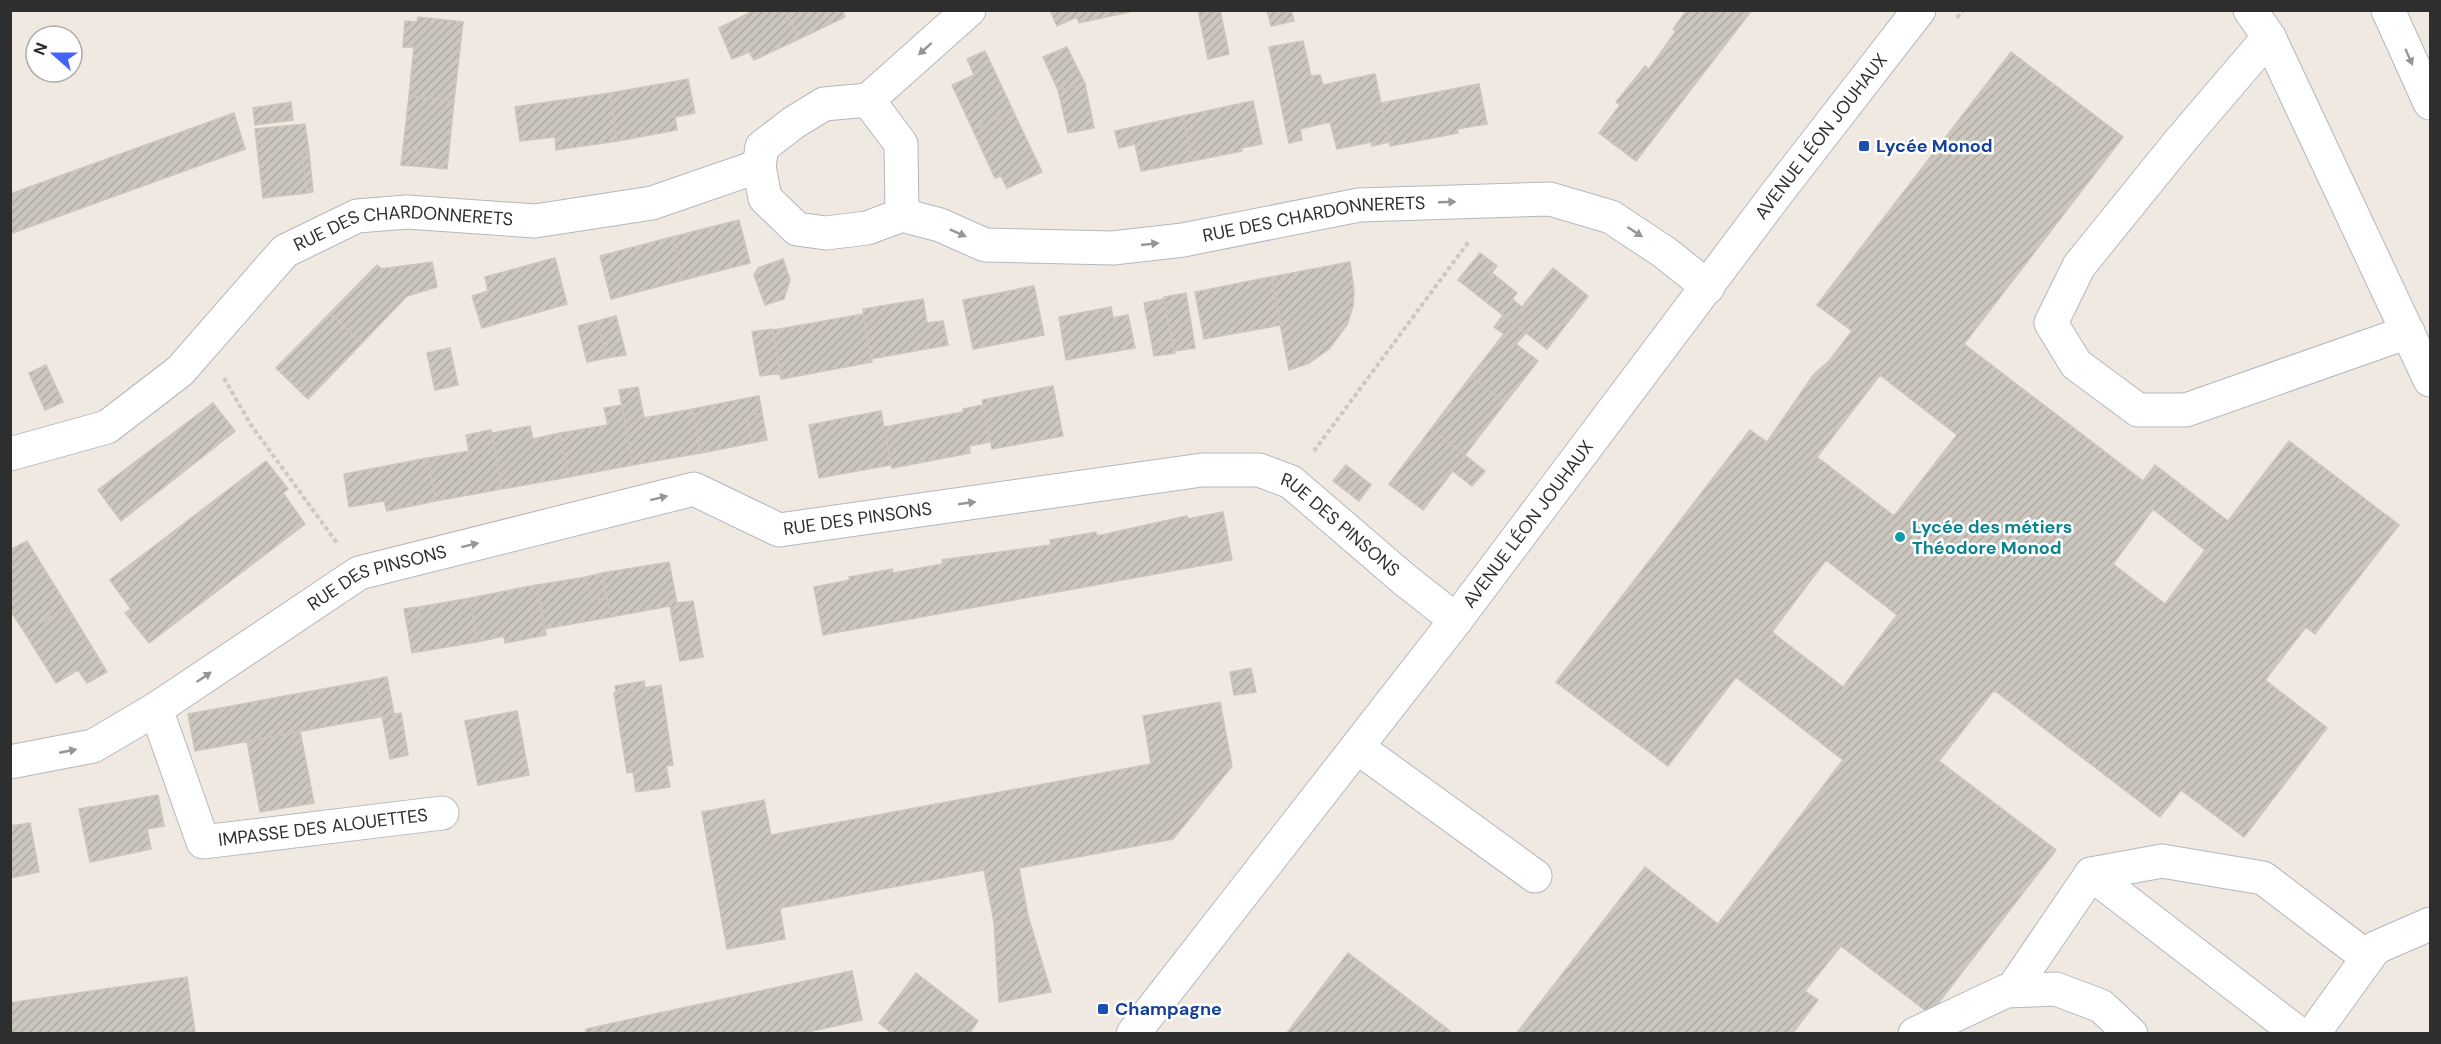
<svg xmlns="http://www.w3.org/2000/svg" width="2441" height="1044" viewBox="0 0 2441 1044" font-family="'DM Sans',sans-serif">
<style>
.building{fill:url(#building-hatch);stroke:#cbc5ba;stroke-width:1.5;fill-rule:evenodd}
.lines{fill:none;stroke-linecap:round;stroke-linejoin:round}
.minor-casing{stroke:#b4b7c1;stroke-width:35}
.path{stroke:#c9c9c9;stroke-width:4;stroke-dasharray:4.5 3;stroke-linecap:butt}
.minor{stroke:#fff;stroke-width:33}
.oneway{fill:#969696}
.transit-dot{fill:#1a4fb4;stroke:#fff;stroke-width:2}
.culture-dot{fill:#0f9aa8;stroke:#fff;stroke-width:2}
.labels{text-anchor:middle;stroke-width:5;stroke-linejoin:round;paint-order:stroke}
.street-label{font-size:18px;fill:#2e2e2e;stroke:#fff}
.transit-label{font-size:18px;font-weight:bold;fill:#164399;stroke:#fff;text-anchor:start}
.culture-label{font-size:18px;font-weight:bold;fill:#0d838f;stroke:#fff;text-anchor:start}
</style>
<defs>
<pattern id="building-hatch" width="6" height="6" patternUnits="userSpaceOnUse" patternTransform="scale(1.5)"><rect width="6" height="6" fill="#cbc7bf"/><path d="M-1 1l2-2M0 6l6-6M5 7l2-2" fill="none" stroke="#afaba4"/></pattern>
</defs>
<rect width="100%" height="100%" fill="#efe9e1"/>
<!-- building -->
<path class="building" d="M 755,10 L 785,10 L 799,39 L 754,60 L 749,52 L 732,59 L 719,28 Z
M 785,10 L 847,10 L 843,12 L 845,17 L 799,39 Z
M 1050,10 L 1130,10 L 1130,12 L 1079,23 L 1077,17 L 1057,26 Z
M 1198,10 L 1220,10 L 1229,54 L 1208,59 Z
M 1267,10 L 1291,10 L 1294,21 L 1271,26 Z
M 1687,10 L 1752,10 L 1636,161 L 1599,133 L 1620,105 L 1616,102 L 1645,66 L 1649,69 L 1676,31 L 1673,29 Z
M 418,17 L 463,22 L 454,101 L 409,96 L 414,47 L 403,47 L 405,21 L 417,22 Z
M 1303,41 L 1311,76 L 1320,75 L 1323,85 L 1375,74 L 1389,142 L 1372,146 L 1371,142 L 1337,149 L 1330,122 L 1300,129 L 1302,140 L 1289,143 L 1269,47 Z
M 1067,47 L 1085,84 L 1058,90 L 1043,57 Z
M 985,51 L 1013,111 L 973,130 L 952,85 L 974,75 L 967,59 Z
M 2011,52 L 2123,137 L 1964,344 L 2143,481 L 2155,465 L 2228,521 L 2289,441 L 2399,525 L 2315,634 L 2306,627 L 2265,680 L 2327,728 L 2244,837 L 2181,790 L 2160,817 L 1994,690 L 1939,761 L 2056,850 L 1930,1014 L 1841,946 L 1805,991 L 1818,1000 L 1792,1034 L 1516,1034 L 1645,867 L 1718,924 L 1843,760 L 1736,677 L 1668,766 L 1556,682 L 1750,430 L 1767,442 L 1814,374 L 1829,361 L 1852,331 L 1817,305 ZM 1880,375 L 1957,435 L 1894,516 L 1817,457 ZM 2153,509 L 2205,550 L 2165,604 L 2113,564 ZM 1826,560 L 1897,615 L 1843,687 L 1772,632 Z
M 688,79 L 695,113 L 675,117 L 677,130 L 617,141 L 610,93 Z
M 1085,84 L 1094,128 L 1068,133 L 1058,90 Z
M 1479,84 L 1487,124 L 1457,129 L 1458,133 L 1390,146 L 1381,103 Z
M 610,93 L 617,141 L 556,150 L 555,137 L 520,141 L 515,107 Z
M 409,96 L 454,101 L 447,169 L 427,167 L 428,159 L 419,159 L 420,151 L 403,149 Z
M 1253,101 L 1262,144 L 1241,148 L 1242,151 L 1192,161 L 1183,116 Z
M 291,102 L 293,120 L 255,125 L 253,108 Z
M 1013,111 L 1042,172 L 1007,188 L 1001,176 L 995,178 L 973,130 Z
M 234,113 L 245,149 L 10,234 L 10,194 Z
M 1183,116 L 1192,161 L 1141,171 L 1135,144 L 1119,148 L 1115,131 Z
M 305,124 L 309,152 L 302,153 L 307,193 L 263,198 L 255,129 Z
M 403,149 L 420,151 L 419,159 L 428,159 L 427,167 L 401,165 Z
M 309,152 L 313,192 L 307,193 L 302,153 Z
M 739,220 L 750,263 L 683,280 L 672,237 Z
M 672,237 L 683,280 L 611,299 L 600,256 Z
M 1480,253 L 1497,266 L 1476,294 L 1458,280 Z
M 555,258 L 567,304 L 482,328 L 472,296 L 488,291 L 485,277 Z
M 783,259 L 790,280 L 784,299 L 765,305 L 754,275 L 758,268 Z
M 432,262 L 437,287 L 407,296 L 362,343 L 330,313 L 377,265 L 381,269 Z
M 1350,262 L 1354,292 L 1353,306 L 1347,325 L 1329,349 L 1309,363 L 1289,370 L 1271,277 Z
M 1553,268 L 1588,296 L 1547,349 L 1476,294 L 1492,273 L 1517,293 L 1512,299 L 1522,307 Z
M 1271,277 L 1281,325 L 1204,339 L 1195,292 Z
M 1034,286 L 1044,335 L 973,349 L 963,300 Z
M 1186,293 L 1195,348 L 1174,351 L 1164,297 Z
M 923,299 L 927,323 L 943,321 L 948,345 L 871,359 L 863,309 Z
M 1164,299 L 1172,340 L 1152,344 L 1144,303 Z
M 1111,307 L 1113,318 L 1128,315 L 1135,348 L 1066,360 L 1059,317 Z
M 330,313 L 362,343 L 308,399 L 276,368 Z
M 863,314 L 872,362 L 781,379 L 773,330 Z
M 1503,315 L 1526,333 L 1516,344 L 1538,361 L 1505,403 L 1471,376 L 1504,334 L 1494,327 Z
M 616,316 L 626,355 L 607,358 L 597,321 Z
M 597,321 L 607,358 L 587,362 L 578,326 Z
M 772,329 L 781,373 L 760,376 L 752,332 Z
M 1172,340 L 1175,353 L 1154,356 L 1152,344 Z
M 450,348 L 458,385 L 435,390 L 427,353 Z
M 46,365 L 63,402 L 45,410 L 29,373 Z
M 1471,376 L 1505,403 L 1465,455 L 1431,429 Z
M 1053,386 L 1063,436 L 992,449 L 982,400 Z
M 638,387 L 644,418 L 692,409 L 701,453 L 633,465 L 619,390 Z
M 759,396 L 762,413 L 747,416 L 752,443 L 701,453 L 692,409 Z
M 213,403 L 235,431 L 121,521 L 98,490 Z
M 622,405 L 633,465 L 569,477 L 560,433 L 608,425 L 604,408 Z
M 983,405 L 990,442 L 969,446 L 970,453 L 892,468 L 884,427 L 963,412 L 963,409 Z
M 881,411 L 891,465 L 819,478 L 809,425 Z
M 762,413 L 767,440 L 752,443 L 747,416 Z
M 530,426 L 533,439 L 560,433 L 569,477 L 502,489 L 492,433 Z
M 1431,429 L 1465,455 L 1423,510 L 1389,484 Z
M 491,430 L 502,489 L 436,501 L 428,458 L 469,451 L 466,435 Z
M 1465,455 L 1485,471 L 1472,486 L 1453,471 Z
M 428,458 L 436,501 L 387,511 L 384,501 L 349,507 L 344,474 Z
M 266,461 L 288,489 L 283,493 L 305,524 L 149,643 L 125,613 L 131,609 L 110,580 Z
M 1346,465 L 1371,485 L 1359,501 L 1333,481 Z
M 1223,512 L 1232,560 L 823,635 L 814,587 L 850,580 L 849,577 L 892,569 L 893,573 L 943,564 L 942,560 L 1051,545 L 1050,540 L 1096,532 L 1097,536 L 1187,516 L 1188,519 Z
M 27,541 L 67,606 L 25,633 L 10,610 L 10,550 Z
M 669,562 L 677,603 L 693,601 L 703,657 L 680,661 L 670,606 L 611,617 L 602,573 Z
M 602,573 L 606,597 L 591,600 L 586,577 Z
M 586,577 L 591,600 L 606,597 L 611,617 L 544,629 L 537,585 Z
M 537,585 L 546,635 L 505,643 L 504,636 L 477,642 L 470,598 Z
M 470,598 L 477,642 L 412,653 L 406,620 L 420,617 L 418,607 Z
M 67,606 L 107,672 L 87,683 L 78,670 L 56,683 L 25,633 Z
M 418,607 L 420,617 L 406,620 L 404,609 Z
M 1251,668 L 1256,692 L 1234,695 L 1230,672 Z
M 387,677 L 394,714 L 373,718 L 367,681 Z
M 367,681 L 373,718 L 195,751 L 188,714 Z
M 644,681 L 645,688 L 616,693 L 615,686 Z
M 661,685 L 673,765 L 666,766 L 670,787 L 636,792 L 633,772 L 627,773 L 614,693 Z
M 1220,702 L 1232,766 L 1173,839 L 1019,868 L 1028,916 L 994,922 L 984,870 L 780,908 L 785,939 L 727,949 L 702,812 L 764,800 L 771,835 L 1151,764 L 1143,716 Z
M 517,711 L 529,775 L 478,785 L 465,721 Z
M 401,713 L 408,755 L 390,759 L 382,716 Z
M 300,731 L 314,803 L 260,812 L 247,741 Z
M 158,795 L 164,826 L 147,829 L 151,849 L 90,862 L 79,809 Z
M 30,823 L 39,872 L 10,878 L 10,826 Z
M 1028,916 L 1051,992 L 999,1002 L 994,922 Z
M 1348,953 L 1450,1031 L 1448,1034 L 1286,1034 Z
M 852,971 L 862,1020 L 799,1034 L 586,1034 L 586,1029 Z
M 916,973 L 978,1021 L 969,1034 L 893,1034 L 879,1023 Z
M 187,977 L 195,1032 L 10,1034 L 10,1003 Z"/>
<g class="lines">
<defs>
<g id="minor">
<path d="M 2250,10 L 2269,37 L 2430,380"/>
<path d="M 2388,10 L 2430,103"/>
<path d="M 2269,37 L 2181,140 L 2079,266 L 2051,323 L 2076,364 L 2138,410 L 2186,410 L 2408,332"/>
<path d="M 868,100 L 901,144 L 902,215 L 867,228 L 826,233 L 797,229 L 765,198 L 759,166 L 762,147 L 793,123 L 824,104 Z"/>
<path d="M 868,100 L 969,10"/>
<path id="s1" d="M 902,215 L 940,225 L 985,245 L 1113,248 L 1183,240 L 1359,205 L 1550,199 L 1611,217 L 1664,252 L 1708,287"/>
<path id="s2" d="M 10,454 L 107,427 L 180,371 L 285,251 L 357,216 L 407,212 L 535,221 L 652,203 L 759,166"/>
<path id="s3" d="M 156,709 L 203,842 L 442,813"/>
<path d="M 1357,747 L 1535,876"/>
<path id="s4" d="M 10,762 L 93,746 L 156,709 L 359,573 L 694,489 L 779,530 L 1202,470 L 1259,470 L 1291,482 L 1405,580 L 1456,620"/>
<path d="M 2091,874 L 2299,1034"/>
<path d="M 2012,990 L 2091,874 L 2162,861 L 2263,878 L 2368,958"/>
<path id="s5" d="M 1133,1034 L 1456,620 L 1777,193 L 1919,10"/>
<path d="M 1915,1034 L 2006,991 L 2056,989 L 2101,1006 L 2131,1034"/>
<path d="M 2313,1034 L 2375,948 L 2430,924"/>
</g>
</defs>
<!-- minor casing -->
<use href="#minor" class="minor-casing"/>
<!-- path -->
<path class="path" d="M 1957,18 L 1963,10
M 224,378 L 251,425 L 337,543
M 1314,451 L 1470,240"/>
<!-- minor -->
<use href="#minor" class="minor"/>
</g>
<!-- one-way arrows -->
<defs><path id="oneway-solid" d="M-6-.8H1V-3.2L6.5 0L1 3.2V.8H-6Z" transform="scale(1.5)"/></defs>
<g class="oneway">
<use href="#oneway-solid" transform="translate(925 49) rotate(138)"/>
<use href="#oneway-solid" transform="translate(2409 57) rotate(66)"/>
<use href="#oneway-solid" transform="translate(1447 202) rotate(-2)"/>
<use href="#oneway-solid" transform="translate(1635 232) rotate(33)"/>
<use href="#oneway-solid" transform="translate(958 233) rotate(24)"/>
<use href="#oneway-solid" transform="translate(1150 244) rotate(-6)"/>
<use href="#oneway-solid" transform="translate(659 498) rotate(-14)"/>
<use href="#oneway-solid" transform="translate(967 503) rotate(-8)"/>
<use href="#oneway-solid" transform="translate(470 545) rotate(-14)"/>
<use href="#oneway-solid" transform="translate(204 677) rotate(-34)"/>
<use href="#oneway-solid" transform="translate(68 751) rotate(-11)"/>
</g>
<!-- markers -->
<g class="transit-dot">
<rect x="1858" y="140" width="12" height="12" rx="3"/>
<rect x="1097" y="1003" width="12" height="12" rx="3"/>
</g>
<circle class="culture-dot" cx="1900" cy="537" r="6"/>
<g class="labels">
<!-- street labels -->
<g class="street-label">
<text dy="6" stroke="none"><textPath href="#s5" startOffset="1131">AVENUE LÉON JOUHAUX</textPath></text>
<text dy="6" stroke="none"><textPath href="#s1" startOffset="420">RUE DES CHARDONNERETS</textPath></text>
<text dy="6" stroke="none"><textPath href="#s2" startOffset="476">RUE DES CHARDONNERETS</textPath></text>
<text dy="6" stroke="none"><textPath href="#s4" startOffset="921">RUE DES PINSONS</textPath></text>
<text dy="6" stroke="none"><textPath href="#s5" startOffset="645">AVENUE LÉON JOUHAUX</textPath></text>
<text dy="6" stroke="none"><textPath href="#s4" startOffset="1425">RUE DES PINSONS</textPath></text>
<text dy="6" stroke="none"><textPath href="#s4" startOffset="417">RUE DES PINSONS</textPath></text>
<text dy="6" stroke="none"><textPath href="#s3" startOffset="262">IMPASSE DES ALOUETTES</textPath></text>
</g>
<!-- transit labels -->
<g class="transit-label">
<text x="1876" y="152">Lycée Monod</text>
<text x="1115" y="1015">Champagne</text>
</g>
<!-- culture labels -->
<g class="culture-label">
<text x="1912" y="533">Lycée des métiers<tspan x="1912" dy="21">Théodore Monod</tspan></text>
</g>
</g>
<!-- border -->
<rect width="2441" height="1044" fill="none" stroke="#2e2e2e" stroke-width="24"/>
<!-- north arrow -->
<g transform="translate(54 54) rotate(291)"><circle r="28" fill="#ffffff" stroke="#ababab" stroke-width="1.5"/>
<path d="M0-4.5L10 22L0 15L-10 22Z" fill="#4264fb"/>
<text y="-9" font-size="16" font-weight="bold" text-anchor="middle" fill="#2e2e2e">N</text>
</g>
</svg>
